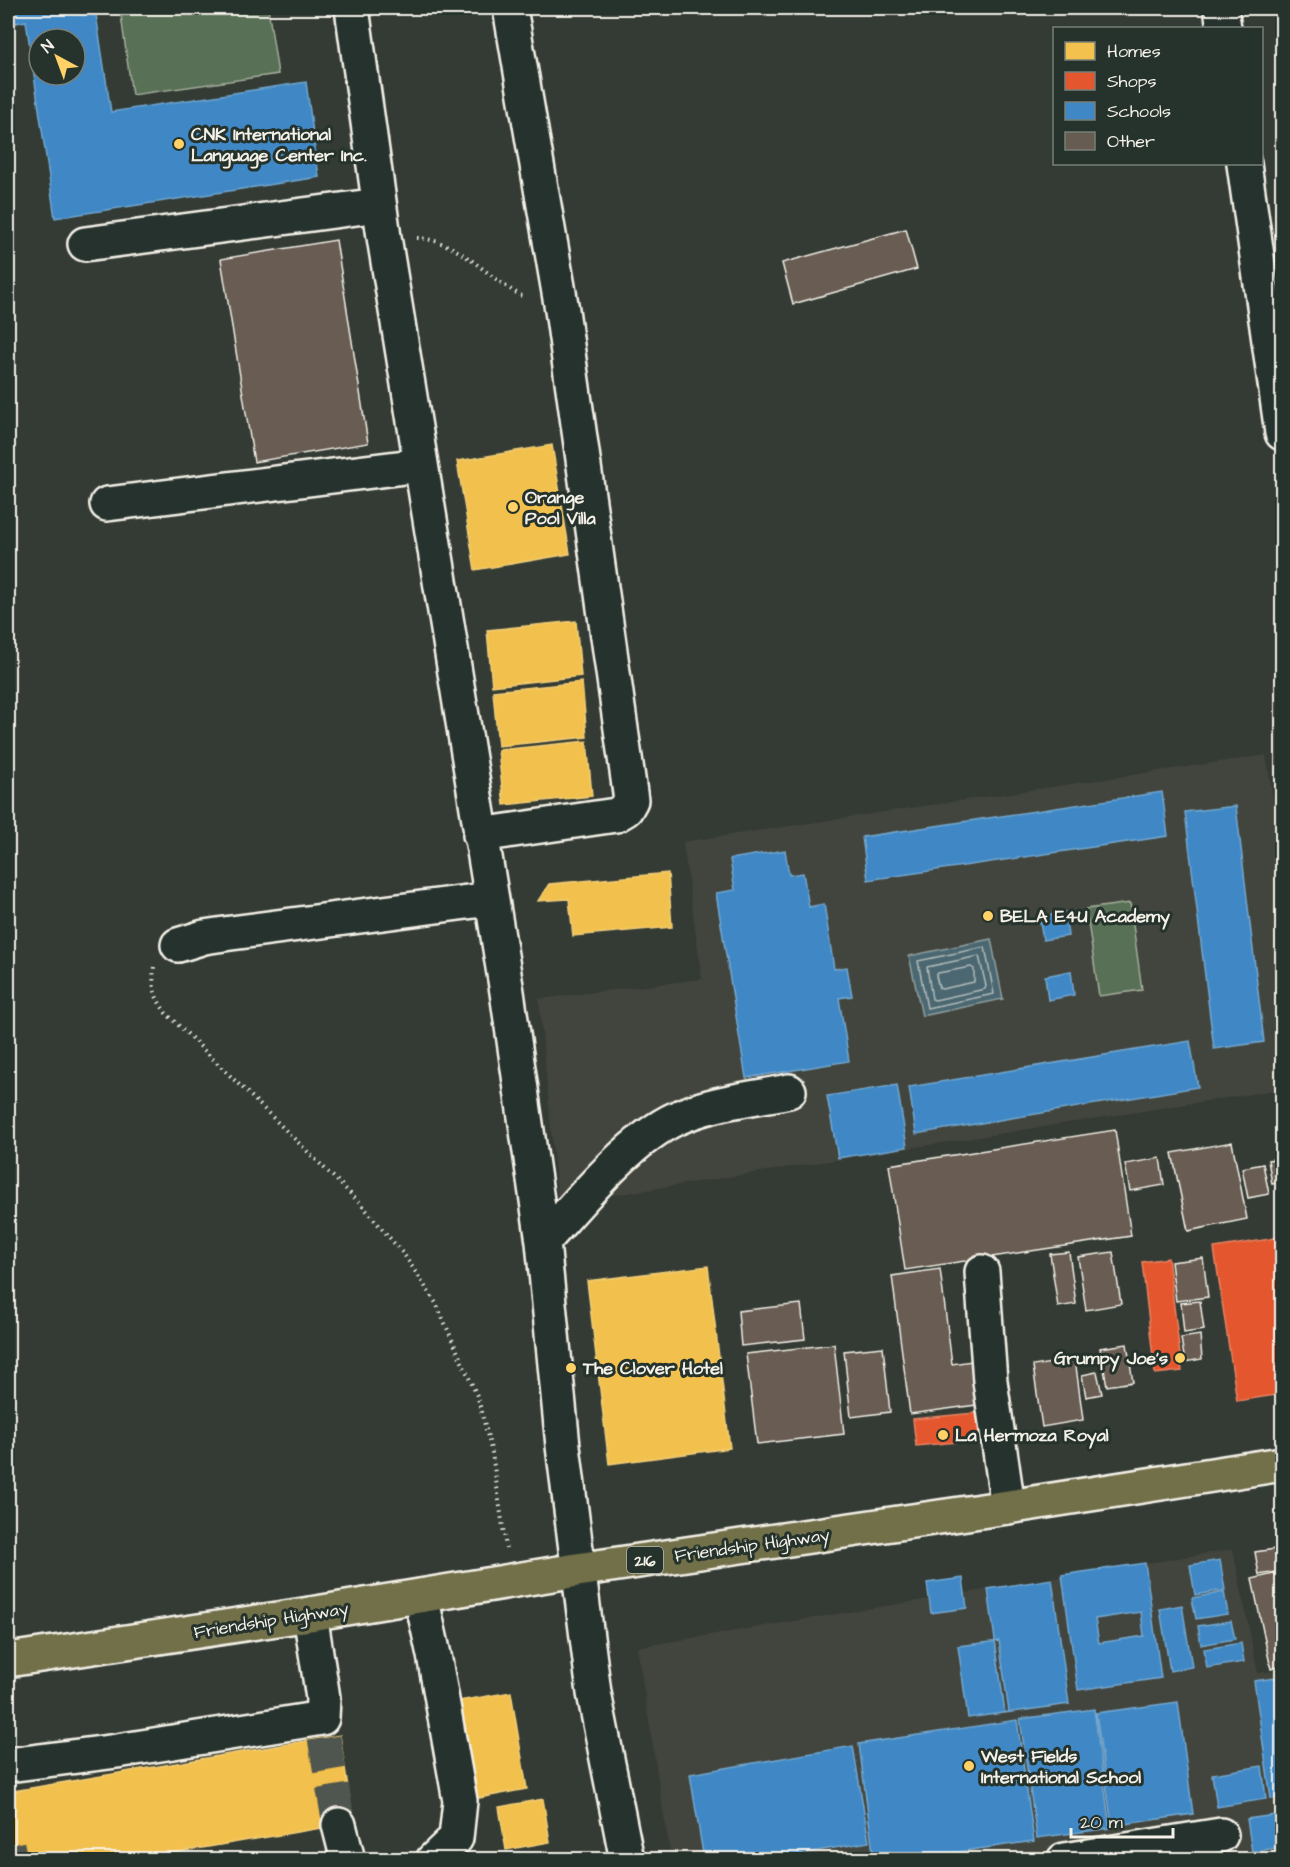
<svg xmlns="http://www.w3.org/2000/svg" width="1290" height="1867" viewBox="0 0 1290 1867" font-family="'Architects Daughter',sans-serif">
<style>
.built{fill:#43453d}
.green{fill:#587055;stroke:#a6b09e;stroke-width:1.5}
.water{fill:#4c6872;stroke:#8f9fa1;stroke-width:1.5}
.homes{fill:#f2c14e;stroke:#f3cf7c;stroke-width:1.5}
.shops{fill:#e4572e;stroke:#e98566;stroke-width:1.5}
.schools{fill:#3f88c5;stroke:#75a8d0;stroke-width:1.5;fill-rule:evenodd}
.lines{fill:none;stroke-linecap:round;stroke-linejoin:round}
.shore{stroke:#b1bab9;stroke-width:1.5}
.building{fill:#675c52;stroke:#f4f1e8;stroke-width:1.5}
.minor-tunnel{stroke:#50564f;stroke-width:33;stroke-dasharray:33 16;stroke-linecap:butt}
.minor-casing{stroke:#f4f1e8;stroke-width:38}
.major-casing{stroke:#f4f1e8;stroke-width:38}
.path{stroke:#f4f1e8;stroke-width:4;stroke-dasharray:1.5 4.5;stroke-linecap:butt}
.minor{stroke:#26332d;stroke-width:33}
.major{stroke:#726f4a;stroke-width:33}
.poi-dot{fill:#ffd166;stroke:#26332d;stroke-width:2}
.labels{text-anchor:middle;stroke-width:6;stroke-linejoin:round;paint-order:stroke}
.shield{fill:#26332d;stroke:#b6b8b0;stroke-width:1.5}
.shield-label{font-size:16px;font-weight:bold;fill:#f4f1e8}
.poi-label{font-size:18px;font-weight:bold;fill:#f4f1e8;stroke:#26332d;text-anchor:start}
.street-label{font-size:18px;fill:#f4f1e8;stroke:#26332d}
</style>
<rect width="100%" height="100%" fill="#333b34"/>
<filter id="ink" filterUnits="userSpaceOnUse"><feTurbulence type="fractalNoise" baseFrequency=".0167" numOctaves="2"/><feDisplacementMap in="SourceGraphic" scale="12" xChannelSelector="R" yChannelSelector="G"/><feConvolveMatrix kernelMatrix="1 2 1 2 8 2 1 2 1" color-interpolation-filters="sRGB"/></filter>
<g filter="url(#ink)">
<!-- built -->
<path class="built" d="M 1266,755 L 1282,853 L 1282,1089 L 558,1204 L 539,999 L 702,979 L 683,842 Z
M 1233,1549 L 1258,1673 L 1282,1670 L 1282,1859 L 671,1859 L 637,1647 Z"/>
<!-- green -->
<path class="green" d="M 120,8 L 268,8 L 278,74 L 132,95 Z
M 1130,903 L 1142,990 L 1099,996 L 1086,909 Z"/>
<!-- water -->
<path class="water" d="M 991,939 L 1003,999 L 922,1016 L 909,956 Z"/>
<!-- homes -->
<path class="homes" d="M 552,445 L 570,554 L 475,570 L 457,461 Z
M 576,621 L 581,676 L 492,686 L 487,630 Z
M 582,682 L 587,737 L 498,746 L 493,691 Z
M 587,741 L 592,796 L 504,805 L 498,750 Z
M 668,873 L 672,927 L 573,936 L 569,899 L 538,901 L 549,884 Z
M 708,1266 L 730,1448 L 609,1464 L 587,1281 Z
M 511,1692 L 527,1789 L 468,1800 L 452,1702 Z
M 340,1735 L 353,1820 L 339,1825 L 131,1860 L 8,1860 L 8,1792 Z
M 543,1799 L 550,1842 L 506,1850 L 499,1807 Z"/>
<!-- shops -->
<path class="shops" d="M 1282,1237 L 1282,1394 L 1237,1401 L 1214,1248 Z
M 1168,1258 L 1182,1371 L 1155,1374 L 1142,1262 Z
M 985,1412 L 988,1439 L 916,1446 L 913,1419 Z"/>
<!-- schools -->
<path class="schools" d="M 8,8 L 95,8 L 111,112 L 306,82 L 319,177 L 55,218 L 26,21 L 11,24 ZM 39,39 L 75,39 L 75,75 L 39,75 Z
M 1162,792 L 1168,836 L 868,880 L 862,837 Z
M 1236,806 L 1264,1042 L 1214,1049 L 1185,812 Z
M 785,850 L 789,875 L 803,873 L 809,907 L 824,904 L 834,969 L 847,967 L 852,996 L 839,998 L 849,1061 L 746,1078 L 716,893 L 735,890 L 730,859 Z
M 1065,912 L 1068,936 L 1043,940 L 1039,917 Z
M 1071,971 L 1074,995 L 1048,1000 L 1045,976 Z
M 1190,1041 L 1198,1087 L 916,1134 L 909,1087 Z
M 897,1085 L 907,1147 L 838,1158 L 827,1096 Z
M 1220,1560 L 1225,1590 L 1195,1595 L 1190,1565 Z
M 1145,1563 L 1161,1678 L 1078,1690 L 1062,1575 ZM 1141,1612 L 1144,1636 L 1099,1643 L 1095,1619 Z
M 963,1578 L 967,1608 L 931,1613 L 927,1583 Z
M 1052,1579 L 1069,1704 L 1005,1713 L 988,1589 Z
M 1224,1592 L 1228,1614 L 1196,1619 L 1192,1598 Z
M 1182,1605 L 1192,1667 L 1170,1671 L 1160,1609 Z
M 1231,1621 L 1235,1639 L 1201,1645 L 1198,1626 Z
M 999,1641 L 1009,1712 L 968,1718 L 958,1646 Z
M 1241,1643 L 1244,1662 L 1207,1668 L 1204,1649 Z
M 1282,1677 L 1282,1797 L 1271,1799 L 1254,1681 Z
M 1178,1702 L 1193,1814 L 1112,1826 L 1096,1713 Z
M 1094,1709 L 1110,1828 L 1037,1838 L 1020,1719 Z
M 1017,1720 L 1034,1841 L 902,1860 L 874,1860 L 859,1744 Z
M 853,1746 L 869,1842 L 765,1860 L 704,1860 L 690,1774 Z
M 1262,1766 L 1266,1799 L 1217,1807 L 1212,1774 Z
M 1282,1814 L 1282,1847 L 1252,1852 L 1247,1819 Z"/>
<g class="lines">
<!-- shore -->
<path class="shore" d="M 985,947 L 994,994 L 927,1008 L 918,961 Z
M 979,956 L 986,986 L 985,989 L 935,1000 L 932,999 L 927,967 Z
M 971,967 L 974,969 L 974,982 L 942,989 L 939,988 L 936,976 L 938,973 Z"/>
</g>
<!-- building -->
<path class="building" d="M 906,229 L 917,269 L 793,304 L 782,263 Z
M 336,240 L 368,443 L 254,462 L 221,259 Z
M 1115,1130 L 1131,1236 L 905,1270 L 889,1165 Z
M 1232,1142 L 1247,1219 L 1188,1231 L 1172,1153 Z
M 1160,1158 L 1164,1185 L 1130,1191 L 1125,1164 Z
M 1282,1158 L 1282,1182 L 1272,1184 L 1268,1160 Z
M 1263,1164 L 1269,1194 L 1248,1198 L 1242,1168 Z
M 1069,1252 L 1076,1304 L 1058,1307 L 1050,1254 Z
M 1113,1252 L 1121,1304 L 1086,1310 L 1078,1257 Z
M 1203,1258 L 1208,1297 L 1176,1301 L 1171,1262 Z
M 940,1269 L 952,1364 L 985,1359 L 991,1403 L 910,1414 L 892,1276 Z
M 1200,1301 L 1204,1330 L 1184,1333 L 1181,1303 Z
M 801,1304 L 805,1339 L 741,1346 L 738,1311 Z
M 1200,1335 L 1202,1359 L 1185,1362 L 1181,1338 Z
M 834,1344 L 844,1434 L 757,1444 L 746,1354 Z
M 1127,1344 L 1133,1382 L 1107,1386 L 1100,1348 Z
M 883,1347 L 890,1412 L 851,1417 L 844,1351 Z
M 1075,1359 L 1083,1420 L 1042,1427 L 1033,1366 Z
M 1097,1372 L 1102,1394 L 1086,1397 L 1082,1375 Z
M 1282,1548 L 1282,1571 L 1259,1575 L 1255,1552 Z
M 1282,1572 L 1282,1666 L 1271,1669 L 1252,1579 Z"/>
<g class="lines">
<!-- minor-tunnel -->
<path class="minor-tunnel" d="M 324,1738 L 339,1825
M 8,1845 L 11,1860"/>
<defs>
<path id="minor" d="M 352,8 L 384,237 L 507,992 L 543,1242 L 563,1446 L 594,1693 L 627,1860
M 1221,8 L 1224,28
M 1244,164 L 1282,433
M 85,244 L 379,205
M 107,504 L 421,465
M 480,835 L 616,815 L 626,809 L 631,800 L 562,310 L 510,8
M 178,945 L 204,937 L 231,933 L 490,899
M 543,1242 C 578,1203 630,1139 677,1118 C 712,1102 752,1099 789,1091
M 982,1272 L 990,1381 L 1008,1507
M 421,1596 L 434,1655 L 460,1801 L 456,1838 L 433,1860
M 8,1765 L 117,1751 L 322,1718 L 323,1698 L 310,1614
M 339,1825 L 348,1860
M 1064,1860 L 1221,1835"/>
<path id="major" d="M 8,1660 L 310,1614 L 577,1570 L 1008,1507 L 1282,1464"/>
</defs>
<!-- minor casing -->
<use href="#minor" class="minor-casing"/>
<!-- major casing -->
<use href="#major" class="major-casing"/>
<!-- path -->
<path class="path" d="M 417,238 C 461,240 487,279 524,297
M 154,967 C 152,988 154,996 166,1013 L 361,1204 L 405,1256 L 436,1303 L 478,1398 L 492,1453 L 506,1548"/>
<!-- minor -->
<use href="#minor" class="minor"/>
<!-- major -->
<use href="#major" class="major"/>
</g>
</g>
<!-- markers -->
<g class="poi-dot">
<circle cx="179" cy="144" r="6"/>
<circle cx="513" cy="507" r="6"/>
<circle cx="988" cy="916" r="6"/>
<circle cx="1180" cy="1358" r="6"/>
<circle cx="571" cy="1368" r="6"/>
<circle cx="943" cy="1435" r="6"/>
<circle cx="969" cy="1766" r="6"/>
</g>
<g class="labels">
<!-- shield labels -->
<rect class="shield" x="627" y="1547" width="36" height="26" rx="4.5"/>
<g class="shield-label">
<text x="645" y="1566">216</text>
</g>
<!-- poi labels -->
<g class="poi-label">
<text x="191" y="140">CNK International<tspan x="191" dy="21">Language Center Inc.</tspan></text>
<text x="525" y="503">Orange<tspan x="525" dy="21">Pool Villa</tspan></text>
<text x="1000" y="922">BELA E4U Academy</text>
<text x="1168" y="1364" text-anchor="end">Grumpy Joe's</text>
<text x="583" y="1374">The Clover Hotel</text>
<text x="955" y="1441">La Hermoza Royal</text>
<text x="981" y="1762">West Fields<tspan x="981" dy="21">International School</tspan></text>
</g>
<!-- street labels -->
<g class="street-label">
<text transform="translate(752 1545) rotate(-8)" y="6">Friendship Highway</text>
<text transform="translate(271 1620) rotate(-9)" y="6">Friendship Highway</text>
</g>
</g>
<!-- margin -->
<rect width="1290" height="1867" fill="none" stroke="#26332d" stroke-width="30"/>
<rect x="15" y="15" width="1260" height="1837" fill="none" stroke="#f4f1e8" stroke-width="2" filter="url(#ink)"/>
<!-- legend -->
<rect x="1053" y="27" width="210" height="138" fill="#26332d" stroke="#787f78" stroke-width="1.5"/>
<rect x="1065" y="42" width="30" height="18" fill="#f2c14e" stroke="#787f78" stroke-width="1.5"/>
<text x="1107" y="57" font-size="18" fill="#f4f1e8">Homes</text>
<rect x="1065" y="72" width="30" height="18" fill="#e4572e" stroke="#787f78" stroke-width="1.5"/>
<text x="1107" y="87" font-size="18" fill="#f4f1e8">Shops</text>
<rect x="1065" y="102" width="30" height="18" fill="#3f88c5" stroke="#787f78" stroke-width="1.5"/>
<text x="1107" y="117" font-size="18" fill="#f4f1e8">Schools</text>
<rect x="1065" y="132" width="30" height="18" fill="#675c52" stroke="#787f78" stroke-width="1.5"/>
<text x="1107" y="147" font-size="18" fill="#f4f1e8">Other</text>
<!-- north arrow -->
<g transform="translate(57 57) rotate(319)"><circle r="28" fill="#26332d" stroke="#787f78" stroke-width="1.5"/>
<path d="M0-4.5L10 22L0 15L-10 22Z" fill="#ffd166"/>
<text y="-9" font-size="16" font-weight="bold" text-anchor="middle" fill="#f4f1e8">N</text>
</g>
<!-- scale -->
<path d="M1071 1828v9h102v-9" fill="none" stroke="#f4f1e8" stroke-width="3"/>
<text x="1080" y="1828" font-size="18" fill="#f4f1e8" stroke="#26332d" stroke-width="4.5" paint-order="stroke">20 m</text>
</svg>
